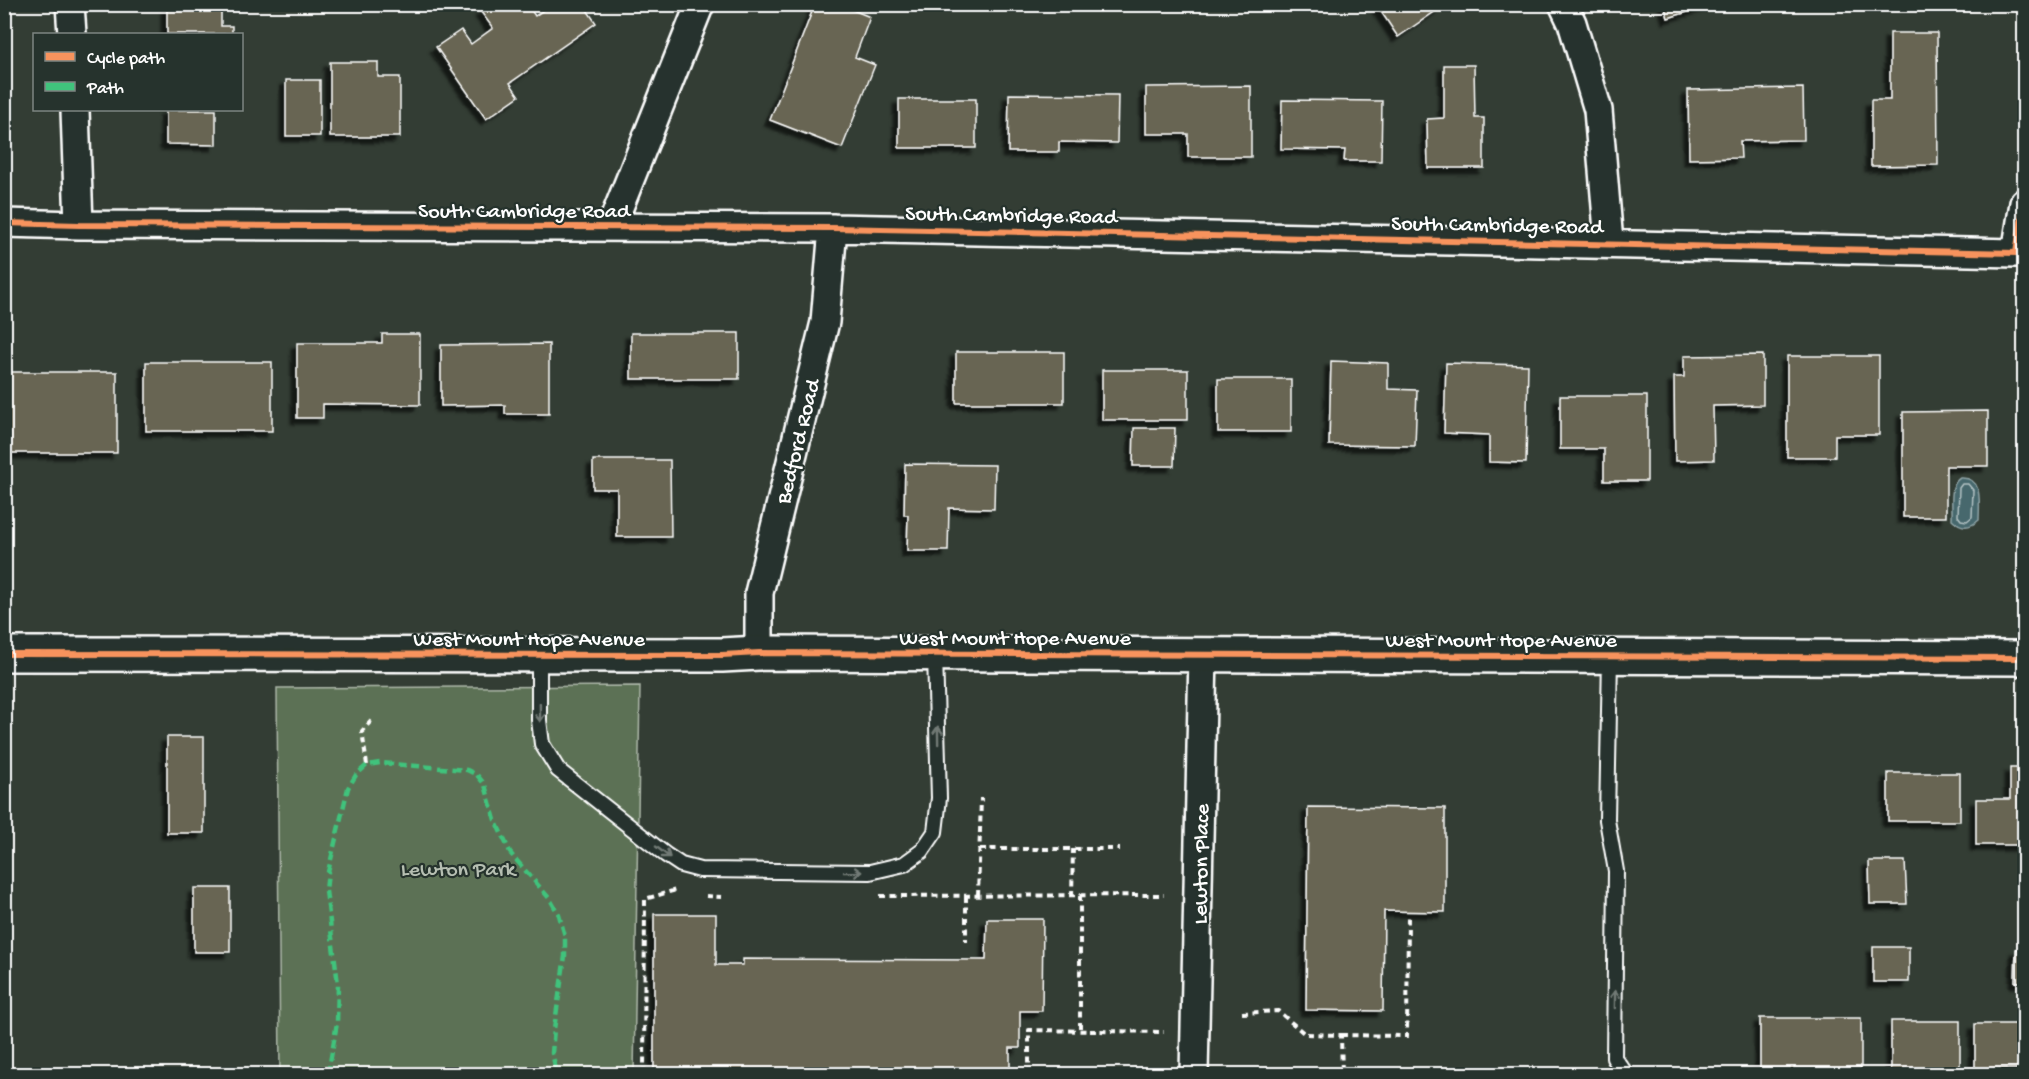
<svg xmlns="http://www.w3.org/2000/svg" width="2029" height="1079" viewBox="0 0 2029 1079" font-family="'Gochi Hand',sans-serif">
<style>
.green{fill:#5c7154;stroke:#aeb8aa;stroke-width:1.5}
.water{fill:#46686d;stroke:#90a4a7;stroke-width:1.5}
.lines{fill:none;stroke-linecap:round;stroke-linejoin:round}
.shore{stroke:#b5c3c5;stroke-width:1.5}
.building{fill:#686552;stroke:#fff;stroke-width:1.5;filter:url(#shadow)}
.service-casing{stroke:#fff;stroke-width:18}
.minor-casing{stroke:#fff;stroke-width:32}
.tertiary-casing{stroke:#fff;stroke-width:38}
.path{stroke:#fff;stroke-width:4;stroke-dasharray:6 4.5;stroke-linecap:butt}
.service{stroke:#26332d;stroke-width:14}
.minor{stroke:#26332d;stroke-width:27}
.tertiary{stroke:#26332d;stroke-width:33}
.quiet{stroke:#40c37c;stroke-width:4.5;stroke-dasharray:9 4.5;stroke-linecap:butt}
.cycleway-casing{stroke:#26332d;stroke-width:10}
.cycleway{stroke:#f8935d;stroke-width:6}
.oneway{stroke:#727a76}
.labels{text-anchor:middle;stroke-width:4.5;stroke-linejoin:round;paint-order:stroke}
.street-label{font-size:22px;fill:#fff;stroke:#26332d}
.park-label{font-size:22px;fill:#b6bfb2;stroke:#26332d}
</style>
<defs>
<filter id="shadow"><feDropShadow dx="-5.5" dy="5.5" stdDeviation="1.5" flood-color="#0009"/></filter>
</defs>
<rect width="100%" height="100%" fill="#333d34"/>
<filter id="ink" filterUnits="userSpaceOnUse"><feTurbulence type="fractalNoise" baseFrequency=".0167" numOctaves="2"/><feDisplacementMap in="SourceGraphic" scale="12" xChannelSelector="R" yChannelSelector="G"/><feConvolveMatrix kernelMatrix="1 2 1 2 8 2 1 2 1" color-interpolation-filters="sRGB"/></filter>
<g filter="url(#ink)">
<!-- green -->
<path class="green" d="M 640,686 L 634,1074 L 280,1074 L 277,688 Z"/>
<!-- water -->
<path class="water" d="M 1960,478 C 1984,476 1979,504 1979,520 C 1969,529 1961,528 1952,519 C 1953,507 1948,485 1960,478 Z"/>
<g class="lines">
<!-- shore -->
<path class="shore" d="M 1962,484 L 1968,484 L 1973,490 L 1972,517 L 1967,521 L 1961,520 L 1958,516 L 1959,488 Z"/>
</g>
<!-- building -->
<path class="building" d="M 167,4 L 221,4 L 221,26 L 232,26 L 232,34 L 167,34 Z
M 492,4 L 527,4 L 535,16 L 552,4 L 583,4 L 596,23 L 510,83 L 519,96 L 486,119 L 436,47 L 461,30 L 471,44 L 493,28 L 481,12 Z
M 815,4 L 838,4 L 870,17 L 855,57 L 875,65 L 842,148 L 770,120 Z
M 1376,4 L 1437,4 L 1440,8 L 1398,37 Z
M 1664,4 L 1713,4 L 1668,18 Z
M 1890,33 L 1937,33 L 1938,165 L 1871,166 L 1871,100 L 1890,100 Z
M 330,62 L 378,62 L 378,77 L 400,77 L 400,137 L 330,137 Z
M 1444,65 L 1474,65 L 1475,118 L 1484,118 L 1484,168 L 1428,168 L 1427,119 L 1444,118 Z
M 286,80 L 320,80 L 320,136 L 286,136 Z
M 1251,86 L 1251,157 L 1188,157 L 1188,134 L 1146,134 L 1146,87 Z
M 1803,88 L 1804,140 L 1740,141 L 1741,158 L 1689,159 L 1688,90 Z
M 1009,94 L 1118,95 L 1117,143 L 1059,142 L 1059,152 L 1008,152 Z
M 899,99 L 976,99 L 976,148 L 899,148 Z
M 1282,100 L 1382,101 L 1381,161 L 1344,161 L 1345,150 L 1281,149 Z
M 166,110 L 216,110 L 216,145 L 166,144 Z
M 631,333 L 739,333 L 739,379 L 631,379 Z
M 382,334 L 420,334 L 420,405 L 323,404 L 323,418 L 297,418 L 297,343 L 382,343 Z
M 549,344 L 549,414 L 505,414 L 505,405 L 441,406 L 441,345 Z
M 956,352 L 1064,352 L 1064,403 L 956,403 Z
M 1763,355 L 1763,405 L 1713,406 L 1714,460 L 1675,461 L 1674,377 L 1684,377 L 1684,356 Z
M 1787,356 L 1879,356 L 1879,435 L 1835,435 L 1835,457 L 1787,457 Z
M 1331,361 L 1388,363 L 1388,389 L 1417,390 L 1415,446 L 1329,445 Z
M 146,362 L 272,362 L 272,431 L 146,431 Z
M 1446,363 L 1528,365 L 1526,463 L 1489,462 L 1489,435 L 1444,433 Z
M 1102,370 L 1188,370 L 1188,420 L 1102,420 Z
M 4,372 L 117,372 L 117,453 L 4,453 Z
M 1218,379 L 1291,379 L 1291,432 L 1218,432 Z
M 1560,396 L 1647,396 L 1647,481 L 1604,481 L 1604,449 L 1560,449 Z
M 1988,411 L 1988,466 L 1946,466 L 1946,517 L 1903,517 L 1903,412 Z
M 1134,428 L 1175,428 L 1174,466 L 1133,466 Z
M 593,460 L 670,460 L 671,537 L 617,537 L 617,489 L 593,489 Z
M 905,464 L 995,465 L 994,509 L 949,508 L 948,551 L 907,551 L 908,515 L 904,515 Z
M 167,737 L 204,737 L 204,833 L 167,833 Z
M 2010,768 L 2024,768 L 2024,845 L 1976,845 L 1976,799 L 2010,799 Z
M 1888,773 L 1960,773 L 1960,821 L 1888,821 Z
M 1308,807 L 1445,808 L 1445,912 L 1384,911 L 1383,1011 L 1306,1010 Z
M 1869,861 L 1905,861 L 1907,904 L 1870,904 Z
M 194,888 L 230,888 L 230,952 L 194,952 Z
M 654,914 L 716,914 L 716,965 L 743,965 L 743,959 L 986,960 L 987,919 L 1043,919 L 1042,1011 L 1020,1011 L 1020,1048 L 1010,1048 L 1010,1074 L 654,1074 Z
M 1873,947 L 1909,947 L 1909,982 L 1873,982 Z
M 2016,949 L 2024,949 L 2024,982 L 2015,982 Z
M 1760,1018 L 1861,1018 L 1861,1069 L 1760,1069 Z
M 1891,1021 L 1960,1021 L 1960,1071 L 1891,1071 Z
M 1975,1024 L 2024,1024 L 2024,1069 L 1975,1069 Z"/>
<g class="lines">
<defs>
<path id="service" d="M 539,654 L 539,720 L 542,744 L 558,770 L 666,855 L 681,865 L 700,870 L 870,872 L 904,864 L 922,851 L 935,832 L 939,798 L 935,654
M 1610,656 L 1607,820 L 1616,871 L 1614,1058 L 1626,1074"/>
<path id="minor" d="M 70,4 L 72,34
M 1563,4 L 1572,23 L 1598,110 L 1609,243
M 75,110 L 79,225
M 4,223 L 79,225 L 833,228 L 2016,253 L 2024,203
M 611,227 L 700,4
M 759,653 L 759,593 L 825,322 L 833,228
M 1194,1074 L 1203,654"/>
<path id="tertiary" d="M 4,654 L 722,655 L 759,653 L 2024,658"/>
</defs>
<!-- service casing -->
<use href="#service" class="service-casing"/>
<!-- minor casing -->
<use href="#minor" class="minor-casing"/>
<!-- tertiary casing -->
<use href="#tertiary" class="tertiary-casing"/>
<!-- path -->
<path class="path" d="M 367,765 L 362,731 L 373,719
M 980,849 L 1120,849
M 706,896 L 722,897
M 880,896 L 1164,895
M 966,896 L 966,942
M 978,896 L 981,798
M 1072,896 L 1073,849
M 1080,896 L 1080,1031
M 1242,1013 L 1278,1011 L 1305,1034 L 1341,1035 L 1342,1074
M 1341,1035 L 1407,1036 L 1408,916
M 644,1074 L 645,899 L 676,890
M 1029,1074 L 1029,1030 L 1164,1032"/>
<!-- service -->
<use href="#service" class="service"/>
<!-- minor -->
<use href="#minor" class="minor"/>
<!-- tertiary -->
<use href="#tertiary" class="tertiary"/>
<!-- quiet -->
<path class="quiet" d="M 328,1074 L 337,1023 L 338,984 L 326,891 L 328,872 L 348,788 L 356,775 L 367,765 L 380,763 L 467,770 L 477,775 L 485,785 L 495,820 L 511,854 L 550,899 L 559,915 L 565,936 L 565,956 L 554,1029 L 552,1053 L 557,1074"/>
<defs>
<path id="cycleway" d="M 4,223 L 79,225 L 833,228 L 2016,253 L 2024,203
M 4,654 L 722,655 L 759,653 L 2024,658"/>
</defs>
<!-- cycleway casing -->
<use href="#cycleway" class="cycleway-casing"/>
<!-- cycleway -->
<use href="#cycleway" class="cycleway"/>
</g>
<!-- one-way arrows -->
<defs><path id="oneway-shaft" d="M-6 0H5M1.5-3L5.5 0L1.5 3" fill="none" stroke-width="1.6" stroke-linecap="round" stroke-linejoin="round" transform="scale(1.5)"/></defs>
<g class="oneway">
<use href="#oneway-shaft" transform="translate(540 713) rotate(89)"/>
<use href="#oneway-shaft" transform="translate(938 735) rotate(-91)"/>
<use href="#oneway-shaft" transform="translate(663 852) rotate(38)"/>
<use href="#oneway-shaft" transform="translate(853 872) rotate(-1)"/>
<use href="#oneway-shaft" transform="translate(1615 999) rotate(-89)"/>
</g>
</g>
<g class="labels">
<!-- street labels -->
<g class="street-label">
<text x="524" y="217">South Cambridge Road</text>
<text transform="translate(1011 213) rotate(1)" y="8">South Cambridge Road</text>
<text transform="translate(1497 223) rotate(1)" y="8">South Cambridge Road</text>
<text transform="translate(796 441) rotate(-76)" y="8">Bedford Road</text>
<text x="1015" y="644">West Mount Hope Avenue</text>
<text x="529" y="645">West Mount Hope Avenue</text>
<text x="1501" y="646">West Mount Hope Avenue</text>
<text transform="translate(1199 864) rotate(-89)" y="8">Lewton Place</text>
</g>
<!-- park labels -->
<g class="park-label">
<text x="458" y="875">Lewton Park</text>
</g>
</g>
<!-- margin -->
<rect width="2029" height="1079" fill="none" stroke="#26332d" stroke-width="24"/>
<rect x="12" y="12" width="2005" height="1055" fill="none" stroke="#fff" stroke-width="2" filter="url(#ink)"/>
<!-- legend -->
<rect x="33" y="33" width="210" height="78" fill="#26332d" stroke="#7d8581" stroke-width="1.5"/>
<rect x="45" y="52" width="30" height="9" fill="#f8935d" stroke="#7d8581" stroke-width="1.5"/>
<text x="87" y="63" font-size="18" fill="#ffffff">Cycle path</text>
<rect x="45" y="82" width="30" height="9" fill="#40c37c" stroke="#7d8581" stroke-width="1.5"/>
<text x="87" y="93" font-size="18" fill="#ffffff">Path</text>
</svg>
